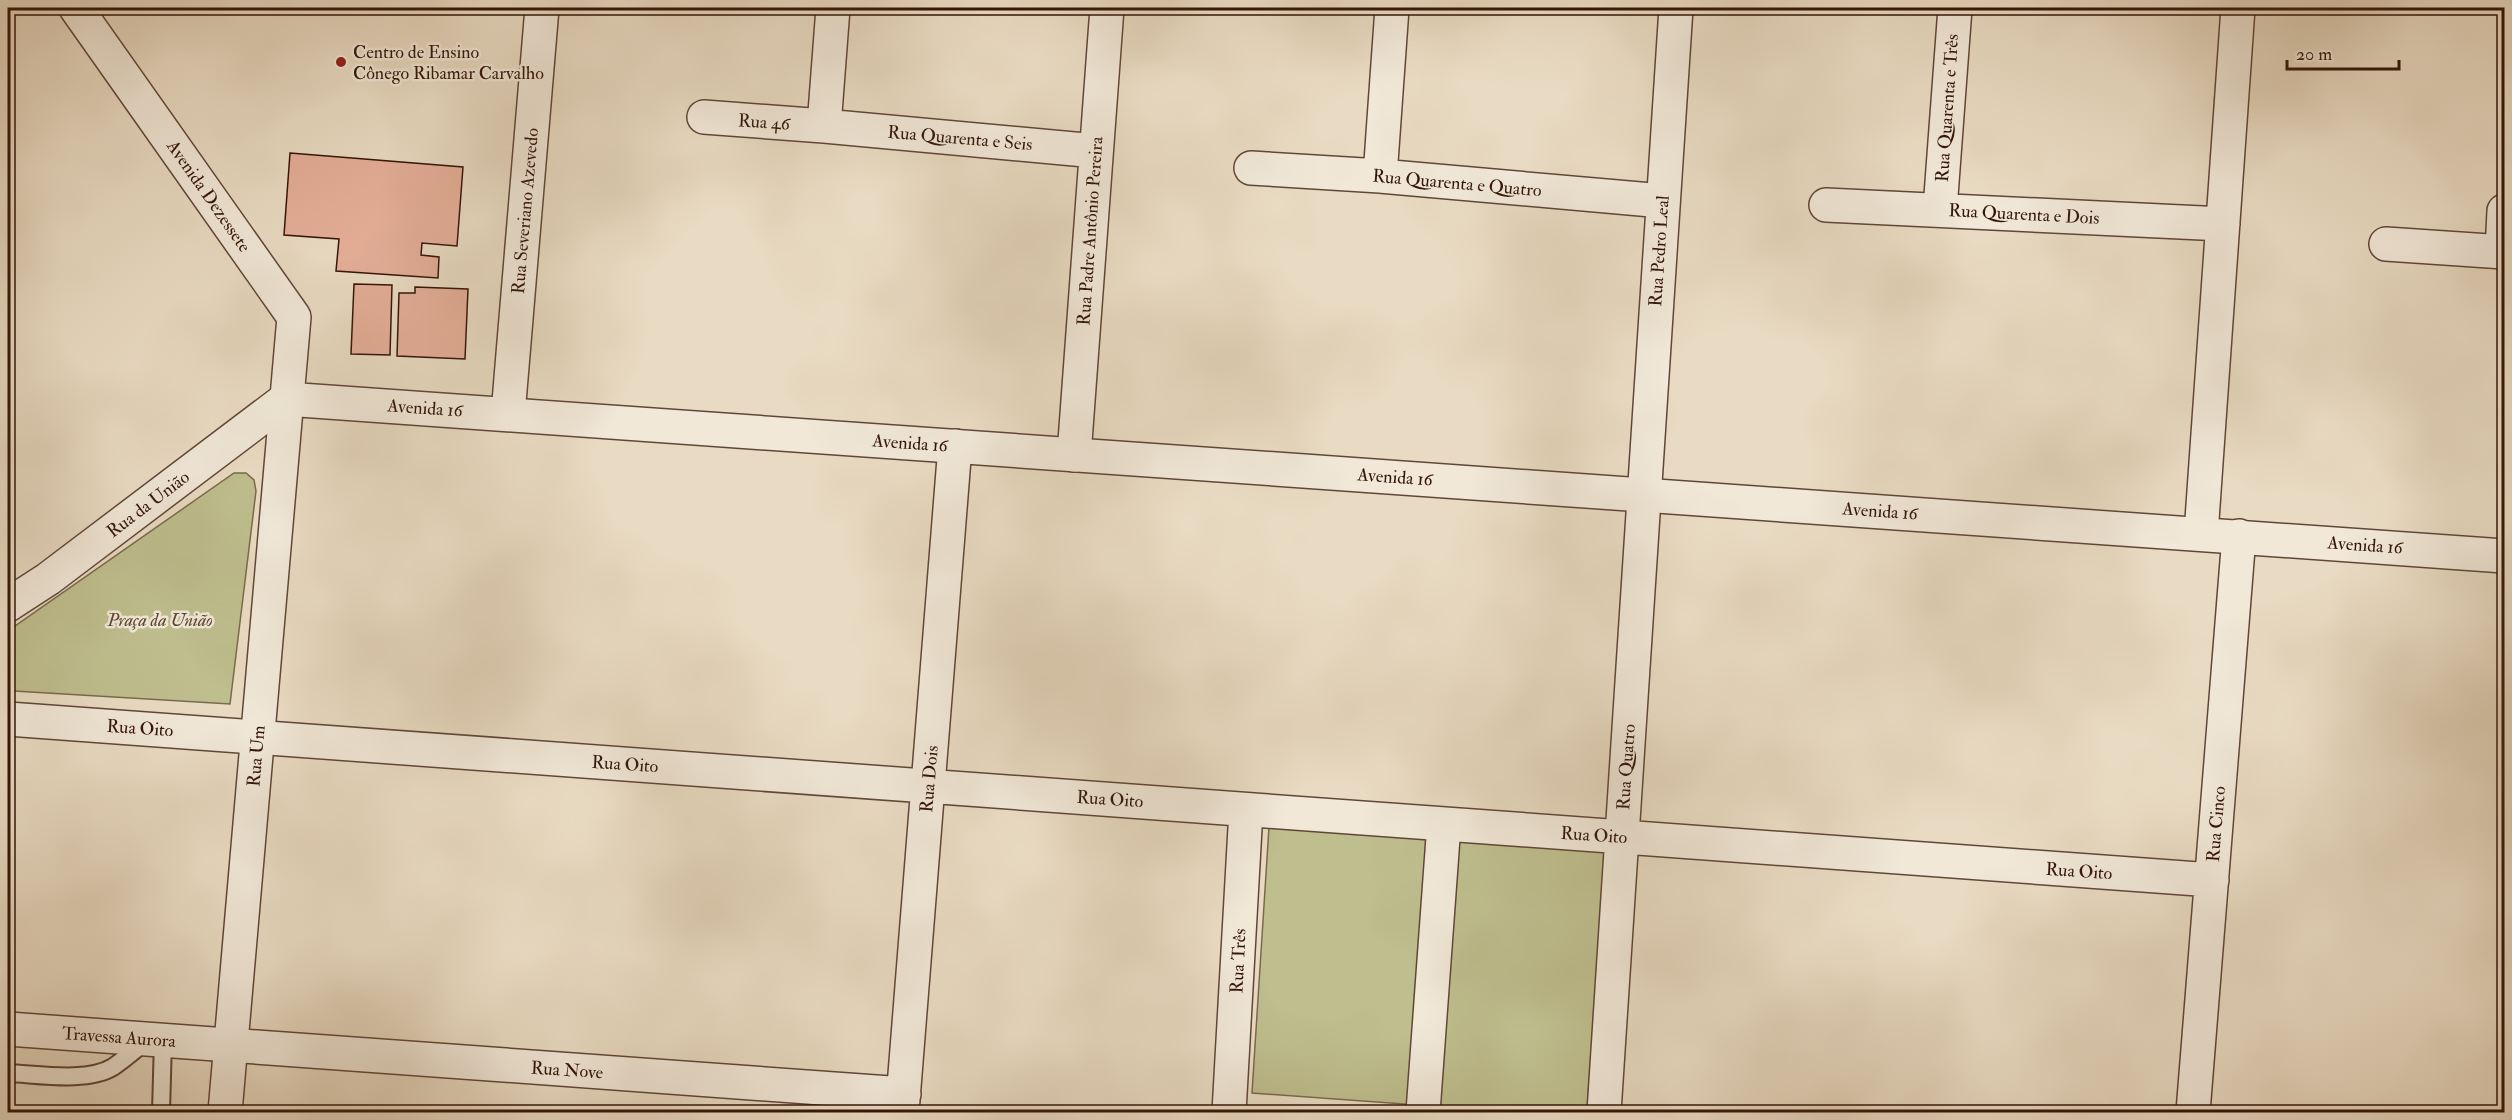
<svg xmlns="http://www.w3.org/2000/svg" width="2512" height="1120" viewBox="0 0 2512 1120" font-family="'IM FELL Double Pica',serif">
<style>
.green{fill:#bfbe8e;stroke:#7a6a4c;stroke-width:1.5}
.building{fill:#e4ae98;stroke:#341509;stroke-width:1.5}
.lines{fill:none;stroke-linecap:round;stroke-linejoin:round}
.service-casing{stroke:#614638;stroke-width:20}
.minor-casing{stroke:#614638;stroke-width:36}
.tertiary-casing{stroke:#614638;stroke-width:36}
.service{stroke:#f1e8d8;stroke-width:16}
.minor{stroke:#f1e8d8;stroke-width:33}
.tertiary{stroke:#f1e8d8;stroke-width:33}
.poi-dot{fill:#8f2418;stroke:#f1e8d8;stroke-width:2}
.labels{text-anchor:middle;stroke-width:5;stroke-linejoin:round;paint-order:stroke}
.poi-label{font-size:18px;fill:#341509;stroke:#f1e8d8;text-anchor:start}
.street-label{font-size:18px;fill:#341509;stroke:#f1e8d8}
.park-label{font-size:18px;font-style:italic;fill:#5e4831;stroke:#f1e8d8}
</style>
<rect width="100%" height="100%" fill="#e9dbc3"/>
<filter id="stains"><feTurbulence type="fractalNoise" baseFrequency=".00333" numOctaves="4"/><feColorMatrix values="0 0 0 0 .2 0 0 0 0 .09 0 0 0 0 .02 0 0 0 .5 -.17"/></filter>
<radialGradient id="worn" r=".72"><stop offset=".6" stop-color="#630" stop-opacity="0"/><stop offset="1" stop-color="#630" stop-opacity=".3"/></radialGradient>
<!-- green -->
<path class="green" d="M 234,473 L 246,473 L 254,480 L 256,491 L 230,704 L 14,691 L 8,686 L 8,631 Z
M 1269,827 L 1605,850 L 1587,1112 L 1514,1112 L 1252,1093 Z"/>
<!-- building -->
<path class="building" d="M 290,153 L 463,167 L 457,246 L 422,243 L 421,255 L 439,257 L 438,278 L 336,271 L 339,239 L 284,235 Z
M 354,284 L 392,285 L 390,355 L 351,354 Z
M 415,287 L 468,289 L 465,359 L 397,356 L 399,293 L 415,293 Z"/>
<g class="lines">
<defs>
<path id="service" d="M 8,1073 C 37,1074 87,1083 113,1067 C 125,1059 136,1049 146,1041
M 161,1112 L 163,1040"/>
<path id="minor" d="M 704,117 L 824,126 L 1096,151
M 824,126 L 833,8
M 1251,168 L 1380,176 L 1663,201
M 1380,176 L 1392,8
M 1826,205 L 2223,224
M 1940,209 L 1955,8
M 2386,244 L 2504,252
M 2502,252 L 2504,211
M 508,414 L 542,8
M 1074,455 L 1107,8
M 2201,534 L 2238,8
M 8,605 L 48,579 L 286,399
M 8,719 L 2212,880
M 8,1029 L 904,1094
M 902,1112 L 955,446
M 1229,1112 L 1246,810
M 1423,1112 L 1444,824
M 1604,1112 L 1676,8
M 2193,1112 L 2239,536"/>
<path id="tertiary" d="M 76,8 L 294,317 L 225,1112
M 286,399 L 2504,556"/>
</defs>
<!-- service casing -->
<use href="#service" class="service-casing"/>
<!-- minor casing -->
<use href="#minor" class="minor-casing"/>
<!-- tertiary casing -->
<use href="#tertiary" class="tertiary-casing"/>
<!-- service -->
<use href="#service" class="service"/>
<!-- minor -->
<use href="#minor" class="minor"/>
<!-- tertiary -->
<use href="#tertiary" class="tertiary"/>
</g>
<!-- markers -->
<circle class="poi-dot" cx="341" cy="62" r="6"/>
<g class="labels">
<!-- poi labels -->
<g class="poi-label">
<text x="353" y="58">Centro de Ensino<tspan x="353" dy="21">Cônego Ribamar Carvalho</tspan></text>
</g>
<!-- street labels -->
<g class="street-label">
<text transform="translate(1947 108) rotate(-86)" y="6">Rua Quarenta e Três</text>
<text transform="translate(764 122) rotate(4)" y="6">Rua 46</text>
<text transform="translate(960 138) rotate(5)" y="6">Rua Quarenta e Seis</text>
<text transform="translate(1457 183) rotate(5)" y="6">Rua Quarenta e Quatro</text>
<text transform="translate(209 196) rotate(55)" y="6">Avenida Dezessete</text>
<text transform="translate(525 211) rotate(-85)" y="6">Rua Severiano Azevedo</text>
<text transform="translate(2024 214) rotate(3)" y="6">Rua Quarenta e Dois</text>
<text transform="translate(1090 231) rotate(-86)" y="6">Rua Padre Antônio Pereira</text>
<text transform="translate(1659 251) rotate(-86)" y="6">Rua Pedro Leal</text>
<text transform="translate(425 408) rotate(4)" y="6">Avenida 16</text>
<text transform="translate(910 443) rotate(4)" y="6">Avenida 16</text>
<text transform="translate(1395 477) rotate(4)" y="6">Avenida 16</text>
<text transform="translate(148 504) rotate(-37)" y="6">Rua da União</text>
<text transform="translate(1880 511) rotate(4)" y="6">Avenida 16</text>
<text transform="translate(2365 545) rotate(4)" y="6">Avenida 16</text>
<text transform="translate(140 728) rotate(4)" y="6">Rua Oito</text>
<text transform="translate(256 756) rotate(-85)" y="6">Rua Um</text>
<text transform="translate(625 764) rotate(4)" y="6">Rua Oito</text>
<text transform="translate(1626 767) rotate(-86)" y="6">Rua Quatro</text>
<text transform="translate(929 779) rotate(-85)" y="6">Rua Dois</text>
<text transform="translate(1110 799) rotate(4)" y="6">Rua Oito</text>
<text transform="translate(2216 824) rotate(-85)" y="6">Rua Cinco</text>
<text transform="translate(1594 835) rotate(4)" y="6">Rua Oito</text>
<text transform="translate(2079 871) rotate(4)" y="6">Rua Oito</text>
<text transform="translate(1238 961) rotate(-87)" y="6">Rua Três</text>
<text transform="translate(119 1037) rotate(4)" y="6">Travessa Aurora</text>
<text transform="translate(567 1070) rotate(4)" y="6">Rua Nove</text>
</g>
<!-- park labels -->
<g class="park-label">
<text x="160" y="626">Praça da União</text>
</g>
</g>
<!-- margin -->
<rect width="2512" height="1120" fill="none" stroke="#e9dbc3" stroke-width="30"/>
<rect x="9" y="9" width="2494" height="1102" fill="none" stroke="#341509" stroke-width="3"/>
<rect x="15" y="15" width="2482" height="1090" fill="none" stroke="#341509" stroke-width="1.5"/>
<!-- scale -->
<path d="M2287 60v9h112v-9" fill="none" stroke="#341509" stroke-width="3"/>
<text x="2296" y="60" font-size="18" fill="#341509" stroke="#f1e8d8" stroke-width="4.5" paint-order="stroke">20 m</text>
<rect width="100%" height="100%" filter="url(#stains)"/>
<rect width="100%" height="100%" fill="url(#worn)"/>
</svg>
